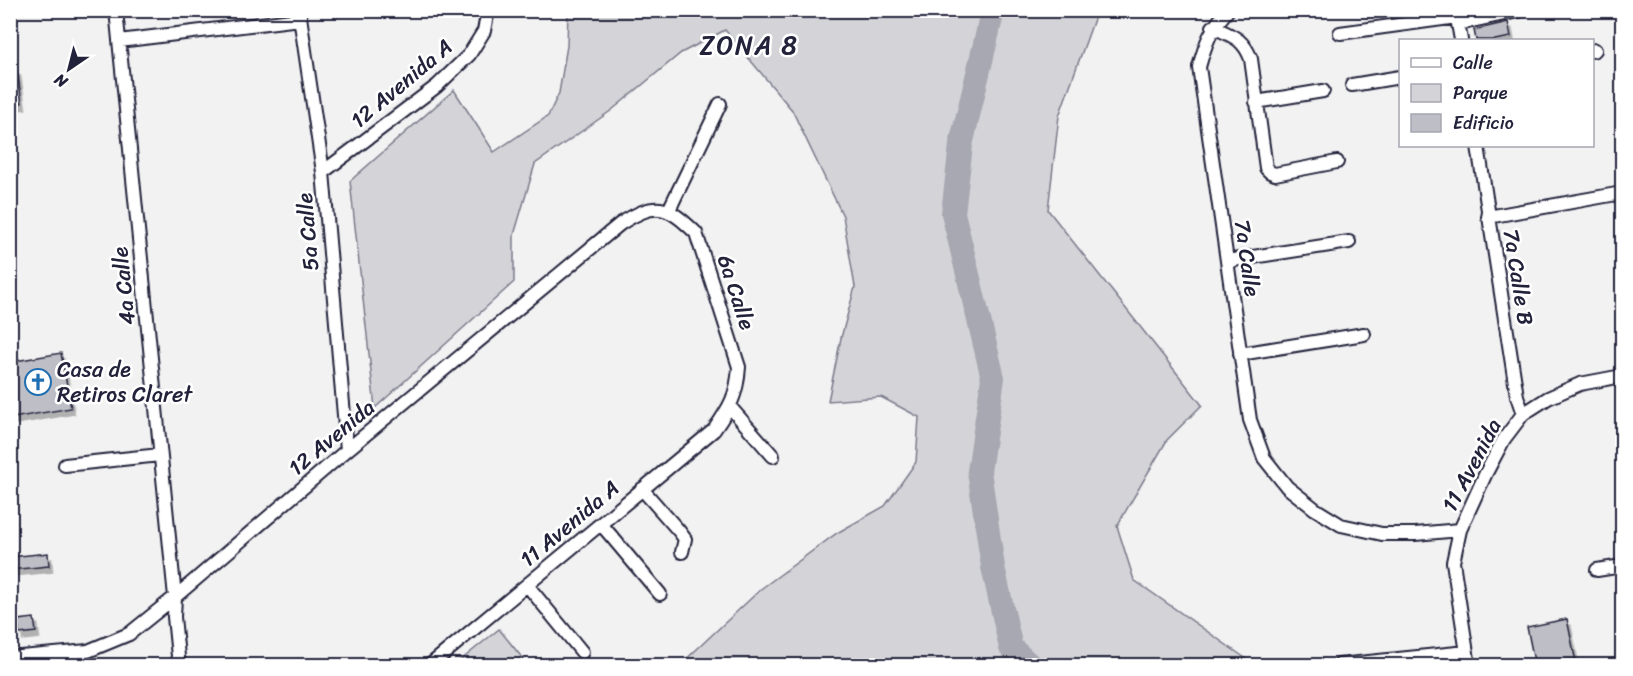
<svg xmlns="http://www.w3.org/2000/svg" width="1633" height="676" viewBox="0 0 1633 676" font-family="Sriracha,sans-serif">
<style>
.green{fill:#d3d3d8;stroke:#7a7a8a;stroke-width:1.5}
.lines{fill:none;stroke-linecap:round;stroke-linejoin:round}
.river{stroke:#a8a8b2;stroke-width:24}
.building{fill:#bebec6;stroke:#22223b;stroke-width:1.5;filter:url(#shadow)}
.street-casing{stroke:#22223b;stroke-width:16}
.street{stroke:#fff;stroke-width:12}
.labels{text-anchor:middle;stroke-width:5;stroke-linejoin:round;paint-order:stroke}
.street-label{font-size:22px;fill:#22223b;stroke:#fff}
.poi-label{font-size:22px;fill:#22223b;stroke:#fff;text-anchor:start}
.quarter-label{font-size:26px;letter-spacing:1.5px;fill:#22223b;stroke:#fff}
</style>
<defs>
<filter id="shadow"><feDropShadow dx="3.5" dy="6" stdDeviation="0" flood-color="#0004"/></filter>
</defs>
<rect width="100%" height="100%" fill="#f2f2f3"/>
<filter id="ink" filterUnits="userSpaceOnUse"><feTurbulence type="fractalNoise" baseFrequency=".0167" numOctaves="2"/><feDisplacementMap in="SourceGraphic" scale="12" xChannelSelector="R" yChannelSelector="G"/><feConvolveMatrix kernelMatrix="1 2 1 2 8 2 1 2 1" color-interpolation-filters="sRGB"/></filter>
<g filter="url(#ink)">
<!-- green -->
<path class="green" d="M 568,11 L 1097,11 L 1059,116 L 1048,210 L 1202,405 L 1167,440 L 1117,526 L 1134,580 L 1255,665 L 680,665 L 762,588 L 837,533 L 885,506 L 916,462 L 919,417 L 881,397 L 828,401 L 841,338 L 855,287 L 843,216 L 792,110 L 725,30 L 681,53 L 612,110 L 535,164 L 514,235 L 514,282 L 375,408 L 350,181 L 454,90 L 494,152 L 548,116 L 559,93 L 567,46 Z
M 499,629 L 528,665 L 455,665 Z"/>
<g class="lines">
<!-- river -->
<path class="river" d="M 993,10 L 961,145 L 953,213 L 993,378 L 979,471 L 993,567 L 1011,648 L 1031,666"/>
</g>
<!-- building -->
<path class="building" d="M 1508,22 L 1511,37 L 1495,40 L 1476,40 L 1474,30 Z
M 10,70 L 17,70 L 22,103 L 10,105 Z
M 61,353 L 71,408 L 13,418 L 10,402 L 10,362 Z
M 48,553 L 49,566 L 10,570 L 10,557 Z
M 34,618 L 36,632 L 19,634 L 18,620 Z
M 1567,619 L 1576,662 L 1560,666 L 1535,666 L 1527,627 Z"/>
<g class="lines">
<defs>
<path id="street" d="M 116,10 L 175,597 L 174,617 L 179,666
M 299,10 L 323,172 L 347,450
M 1228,10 C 1210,30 1206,42 1199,67 L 1250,420 L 1264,458 L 1287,487 L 1315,509 L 1341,525 L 1382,534 L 1415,534 L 1460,530
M 1457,18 L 1461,40
M 1458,24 L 1523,10
M 1213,27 C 1232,36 1243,38 1251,59 L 1266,168 L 1270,172 L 1275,174 L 1337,162
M 1340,33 L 1457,17
M 119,41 L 300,19
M 1592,51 L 1595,50
M 1352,85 L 1400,77
M 1256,102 L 1323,91
M 1478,146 L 1517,396 L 1523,414
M 323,172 L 437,86 L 469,55 L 484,31 L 488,10
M 669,210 L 720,104
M 1488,217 L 1622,193
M 1227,261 L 1349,242
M 1240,354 L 1364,334
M 730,407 L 773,456
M 65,465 L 160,455
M 642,489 L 679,531 L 685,539 L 682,552
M 601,524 L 660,594
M 1597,570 L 1622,566
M 527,585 L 582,652
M 10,658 L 88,651 L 129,634 L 175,597 L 347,450 L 620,224 C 656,201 666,204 696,233 L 739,367 C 737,396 730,407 714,430 L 429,666
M 1339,665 L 1467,652
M 1469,666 L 1453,562 L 1460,530 L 1486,473 L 1504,439 L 1523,414 L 1548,398 L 1580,384 L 1622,376"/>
</defs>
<!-- street casing -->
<use href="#street" class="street-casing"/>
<!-- street -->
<use href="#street" class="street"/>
</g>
</g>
<!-- icons -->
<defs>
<symbol id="church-ring" viewBox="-11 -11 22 22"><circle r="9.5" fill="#fff" stroke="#1f6fb2" stroke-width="1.5"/><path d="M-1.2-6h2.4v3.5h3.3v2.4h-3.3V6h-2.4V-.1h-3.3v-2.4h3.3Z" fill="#1f6fb2"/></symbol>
</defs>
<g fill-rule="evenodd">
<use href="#church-ring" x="23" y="367" width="30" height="30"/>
</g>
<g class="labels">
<!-- street labels -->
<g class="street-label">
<text transform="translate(401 83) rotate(-40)" y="8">12 Avenida A</text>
<text transform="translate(307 232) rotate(-95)" y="8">5a Calle</text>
<text transform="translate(1248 258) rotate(82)" y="8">7a Calle</text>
<text transform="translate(1519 277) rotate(81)" y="8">7a Calle B</text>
<text transform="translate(123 286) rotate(-96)" y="8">4a Calle</text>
<text transform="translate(737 292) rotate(72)" y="8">6a Calle</text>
<text transform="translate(331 437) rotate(-40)" y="8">12 Avenida</text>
<text transform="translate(1471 465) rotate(-62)" y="8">11 Avenida</text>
<text transform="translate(569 523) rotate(-40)" y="8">11 Avenida A</text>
</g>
<!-- poi labels -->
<g class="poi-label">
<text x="57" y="377">Casa de<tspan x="57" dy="25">Retiros Claret</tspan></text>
</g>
<!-- quarter labels -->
<g class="quarter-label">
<text x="749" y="54">ZONA 8</text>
</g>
</g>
<!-- margin -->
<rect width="1633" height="676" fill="none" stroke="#fff" stroke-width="36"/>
<rect x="18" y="18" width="1597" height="640" fill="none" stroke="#22223b" stroke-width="2" filter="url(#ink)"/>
<!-- legend -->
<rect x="1399" y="39" width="195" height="108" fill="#ffffff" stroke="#a7a7b1" stroke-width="1.5"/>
<rect x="1411" y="58" width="30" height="9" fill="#ffffff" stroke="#a7a7b1" stroke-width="1.5"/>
<text x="1453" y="69" font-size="18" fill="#22223b">Calle</text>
<rect x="1411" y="84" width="30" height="18" fill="#d3d3d8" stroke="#a7a7b1" stroke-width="1.5"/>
<text x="1453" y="99" font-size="18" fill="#22223b">Parque</text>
<rect x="1411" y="114" width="30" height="18" fill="#bebec6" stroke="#a7a7b1" stroke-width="1.5"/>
<text x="1453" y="129" font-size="18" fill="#22223b">Edificio</text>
<!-- north arrow -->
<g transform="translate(69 69) rotate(215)" stroke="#ffffff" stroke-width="4.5" paint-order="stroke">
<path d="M0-4.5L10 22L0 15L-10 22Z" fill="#22223b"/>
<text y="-9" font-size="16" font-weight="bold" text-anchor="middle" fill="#22223b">N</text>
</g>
</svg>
